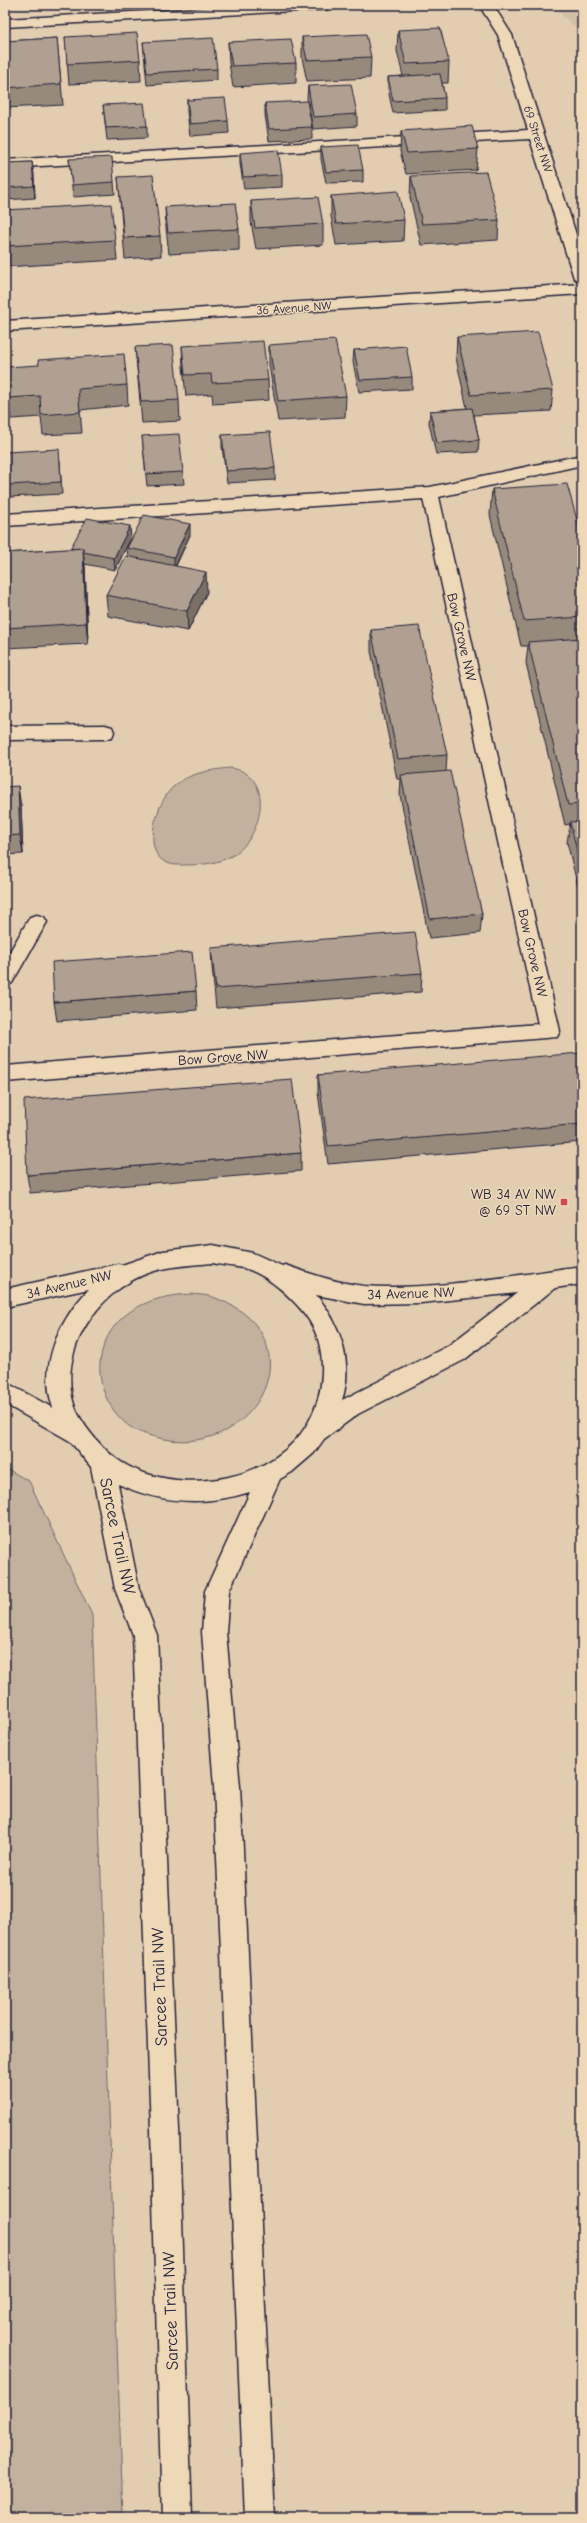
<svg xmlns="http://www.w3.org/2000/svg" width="587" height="2523" viewBox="0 0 587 2523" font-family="'Comic Neue',sans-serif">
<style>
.built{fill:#d3c0a7}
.green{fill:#c2b19c;stroke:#726a6c}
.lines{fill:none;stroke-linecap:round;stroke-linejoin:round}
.minor-casing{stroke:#22223b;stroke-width:3}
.minor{fill:#eed8b7;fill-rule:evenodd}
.wall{fill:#968a7d;stroke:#22223b}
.shaded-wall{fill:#7a7066;stroke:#22223b}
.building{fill:#afa091;stroke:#22223b}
.poi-dot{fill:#d1495b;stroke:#eed8b7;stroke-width:1.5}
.labels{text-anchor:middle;stroke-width:3;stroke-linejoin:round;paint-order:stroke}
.far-street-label{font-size:12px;fill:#22223b;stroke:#eed8b7}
.street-label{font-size:14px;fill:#22223b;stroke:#eed8b7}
.poi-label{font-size:14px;fill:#22223b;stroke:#eed8b7;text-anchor:end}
.near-street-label{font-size:17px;fill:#22223b;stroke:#eed8b7}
</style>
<rect width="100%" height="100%" fill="#e2cdb0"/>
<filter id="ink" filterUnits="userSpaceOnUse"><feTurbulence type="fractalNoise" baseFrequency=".025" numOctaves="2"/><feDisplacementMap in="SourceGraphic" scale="8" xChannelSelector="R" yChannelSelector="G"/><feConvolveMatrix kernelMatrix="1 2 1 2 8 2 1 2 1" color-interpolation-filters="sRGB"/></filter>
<g filter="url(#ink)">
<!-- built -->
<path class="built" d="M 551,5 L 582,5 L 582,34 Z"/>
<!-- green -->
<path class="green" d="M 230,768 C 275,773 264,834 235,854 C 218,865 197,865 177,865 C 137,863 155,804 173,787 C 188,773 210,770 230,768 Z
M 191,1294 C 200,1295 210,1295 218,1299 C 317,1338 259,1457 164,1439 C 150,1436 134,1432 123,1421 C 85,1384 95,1325 144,1304 C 159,1297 175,1295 191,1294 Z
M 5,1468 L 29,1481 L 92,1615 L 123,2518 L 5,2518 Z"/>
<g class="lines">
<defs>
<path id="minor" d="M 257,5 L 340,5 L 333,9 L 5,27 L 5,19 Z
M 479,5 L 493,5 L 512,35 L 582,253 L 582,283 L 574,278 L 530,139 L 5,168 L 5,160 L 528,130 L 498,35 Z
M 582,284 L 582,294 L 5,331 L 5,321 Z
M 582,455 L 582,465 L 439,497 L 560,1031 L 557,1037 L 5,1082 L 5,1066 L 538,1024 L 423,499 L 5,526 L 5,514 L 430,487 Z
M 105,725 L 112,727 L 114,732 L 112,737 L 105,739 L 5,740 L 5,726 Z
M 37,915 L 44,917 L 47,922 L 12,983 L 5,986 L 5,960 L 30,917 Z
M 213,1245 L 253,1253 L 282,1266 L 285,1265 C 311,1274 337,1283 364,1286 C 431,1291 515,1275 582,1266 L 582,1284 L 555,1288 L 464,1360 L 358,1414 L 324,1439 L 314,1453 L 292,1472 L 280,1479 L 229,1591 L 226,1632 L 240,1787 L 275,2518 L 245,2518 L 214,1787 L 202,1632 L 205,1591 L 250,1492 C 205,1506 162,1504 118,1484 L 139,1589 L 157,1635 L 179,2130 L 192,2518 L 162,2518 L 151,2130 L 133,1635 L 115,1589 L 91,1467 L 70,1441 L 5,1404 L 5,1382 L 53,1408 C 38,1365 60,1319 89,1289 L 5,1307 L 5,1289 L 118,1264 L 122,1265 L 163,1251 ZM 213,1263 C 225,1266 238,1266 250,1270 C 268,1277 284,1291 297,1305 C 316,1325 323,1346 322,1373 C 319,1450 247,1487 177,1480 C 151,1477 125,1469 106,1450 C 92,1436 76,1417 72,1397 C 62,1346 97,1295 143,1275 C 165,1266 190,1265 213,1263 ZM 517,1293 L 448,1346 L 342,1400 C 354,1364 340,1322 316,1295 L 364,1304 L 421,1303 Z"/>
</defs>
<!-- minor casing -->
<use href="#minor" class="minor-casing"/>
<!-- minor -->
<use href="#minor" class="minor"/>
</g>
<!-- wall -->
<path class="wall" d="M 398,30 L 449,62 L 448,83 L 442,83 L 445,98 L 445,110 L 393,113 L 388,89 L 388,77 L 403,76 L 397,51 Z
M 65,37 L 140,60 L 141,81 L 69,84 Z
M 302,37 L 371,57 L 370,78 L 307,81 L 302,58 Z
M 57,38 L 63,105 L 5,108 L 5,41 Z
M 143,42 L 217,69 L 217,80 L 147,85 Z
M 228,42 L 296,63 L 296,83 L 233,87 L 229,63 Z
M 308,86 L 357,114 L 357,126 L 313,129 L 307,98 Z
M 187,100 L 228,121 L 229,133 L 190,136 L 187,112 Z
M 265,103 L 312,127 L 312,139 L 269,141 L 265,115 Z
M 103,105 L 147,126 L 147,138 L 107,140 Z
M 401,131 L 478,149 L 476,170 L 406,174 L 400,151 Z
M 321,147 L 363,170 L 363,182 L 326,183 L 321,159 Z
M 240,153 L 282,175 L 282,187 L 244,189 L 240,164 Z
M 69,159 L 114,182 L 115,194 L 73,197 Z
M 32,162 L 35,198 L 5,200 L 5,163 Z
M 411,176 L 499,220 L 498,240 L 421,245 L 410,197 Z
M 118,177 L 160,236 L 161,256 L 125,259 Z
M 331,196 L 404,220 L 403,241 L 336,245 L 331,216 Z
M 251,201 L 323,224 L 323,245 L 256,249 L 251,222 Z
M 165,207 L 239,229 L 239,250 L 169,254 L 166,228 Z
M 5,210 L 115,240 L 117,260 L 5,267 Z
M 457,337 L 553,390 L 551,411 L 474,415 L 479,440 L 478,452 L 436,454 L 429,423 L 430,411 L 467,408 L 456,358 Z
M 269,345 L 346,396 L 345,417 L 278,421 L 269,365 Z
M 182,346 L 268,380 L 269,400 L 213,404 L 212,394 L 186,396 L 183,367 Z
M 135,347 L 179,400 L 180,421 L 142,423 Z
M 354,350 L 412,377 L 412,389 L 359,392 L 353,362 Z
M 7,367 L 127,385 L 128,405 L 80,410 L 82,433 L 43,435 L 41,417 L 11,419 L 8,398 Z
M 222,435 L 275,468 L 275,480 L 227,483 L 222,447 Z
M 142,436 L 183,472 L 184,484 L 147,486 Z
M 60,461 L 62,494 L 9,497 L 8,485 Z
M 5,469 L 7,498 L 5,498 Z
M 492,489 L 582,538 L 582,904 L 567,842 L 570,824 L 565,825 L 526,663 L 528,646 L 521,646 L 490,515 Z
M 190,535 L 176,566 L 207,592 L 188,631 L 108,616 L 106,595 L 128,557 L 127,548 Z
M 131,538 L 115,570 L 85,564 L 88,644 L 5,648 L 5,553 L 70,549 Z
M 371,630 L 447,755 L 446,772 L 482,914 L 480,933 L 429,938 L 400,795 L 401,779 L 397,779 L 371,651 Z
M 5,787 L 21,806 L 23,854 L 5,855 Z
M 211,948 L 422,973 L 421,992 L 216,1008 L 212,967 Z
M 196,991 L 197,1010 L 57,1021 L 54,1002 Z
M 582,1063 L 582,1142 L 328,1164 L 318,1093 L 318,1075 Z
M 301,1153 L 301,1171 L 30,1193 L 27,1175 Z"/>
<!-- shaded-wall -->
<path class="shaded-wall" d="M 32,162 L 34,174 L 35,198 Z
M 5,469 L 7,498 L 5,486 Z
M 190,524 L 190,535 L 174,569 L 174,557 Z
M 130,526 L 131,538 L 115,570 L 114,558 Z
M 83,548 L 85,569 L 88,644 L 86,623 Z
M 206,572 L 207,592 L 188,631 L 187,611 Z
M 18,786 L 21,806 L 23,854 L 20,835 Z"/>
<!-- building -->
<path class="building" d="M 440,28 L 449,62 L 406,64 L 398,30 Z
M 137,33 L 140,60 L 67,64 L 65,37 Z
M 366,34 L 371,57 L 307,60 L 302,37 Z
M 57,38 L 61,84 L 5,88 L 5,41 Z
M 213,38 L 217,69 L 147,73 L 143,42 Z
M 291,39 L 296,63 L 232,66 L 228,42 Z
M 440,74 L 445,98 L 393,101 L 388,77 Z
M 351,84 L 357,114 L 313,117 L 308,86 Z
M 225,98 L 228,121 L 190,124 L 187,100 Z
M 307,101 L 312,127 L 269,129 L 265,103 Z
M 144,103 L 147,126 L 106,128 L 103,105 Z
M 472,126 L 478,149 L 407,153 L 401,131 Z
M 358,145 L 363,170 L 326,172 L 321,147 Z
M 278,150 L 282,175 L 243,177 L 240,153 Z
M 112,157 L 114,182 L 72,185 L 69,159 Z
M 32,162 L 34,186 L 5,188 L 5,163 Z
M 486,172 L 499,220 L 422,224 L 411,176 Z
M 153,175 L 160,236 L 124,238 L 118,177 Z
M 398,191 L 404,220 L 336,224 L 331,196 Z
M 318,197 L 323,224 L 255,228 L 251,201 Z
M 235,203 L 239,229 L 168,233 L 165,207 Z
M 111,204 L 115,240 L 5,246 L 5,210 Z
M 538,332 L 553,390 L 471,395 L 457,337 Z
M 335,340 L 346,396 L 278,401 L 269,345 Z
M 263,341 L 268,380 L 212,383 L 211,374 L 185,375 L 182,346 Z
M 173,345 L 179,400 L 141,402 L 135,347 Z
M 406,346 L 412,377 L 360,380 L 354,350 Z
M 124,354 L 127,385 L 78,389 L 80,412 L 41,415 L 40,396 L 8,398 L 7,367 L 39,365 L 38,360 Z
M 472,408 L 479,440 L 437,443 L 430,411 Z
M 270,432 L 275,468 L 226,471 L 222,435 Z
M 179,434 L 183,472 L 146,474 L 142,436 Z
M 59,449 L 61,482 L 8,485 L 6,452 Z
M 567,484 L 582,538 L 582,617 L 524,621 L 492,489 Z
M 144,515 L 190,524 L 174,557 L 127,548 Z
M 87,518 L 130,526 L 114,558 L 83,552 L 83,548 L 70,549 Z
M 83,548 L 86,623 L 5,628 L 5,553 Z
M 126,556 L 206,572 L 187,611 L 106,595 Z
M 419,626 L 447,755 L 398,759 L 371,630 Z
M 582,638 L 582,804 L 568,805 L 528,642 Z
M 450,771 L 482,914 L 430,919 L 401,775 Z
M 18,786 L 20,835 L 5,836 L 5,787 Z
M 582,821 L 582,872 L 570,822 Z
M 415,932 L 422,973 L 216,989 L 211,948 Z
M 192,952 L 196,991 L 54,1002 L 52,962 Z
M 580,1053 L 582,1063 L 582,1124 L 328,1146 L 318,1075 Z
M 292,1079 L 301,1153 L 27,1175 L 24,1100 Z"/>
</g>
<!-- markers -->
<rect class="poi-dot" x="560" y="1198" width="8" height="8" rx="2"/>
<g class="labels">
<!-- far-street labels -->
<g class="far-street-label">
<text transform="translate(538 139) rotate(72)" y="4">69 Street NW</text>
<text transform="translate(294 308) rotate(-4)" y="4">36 Avenue NW</text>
</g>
<!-- street labels -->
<g class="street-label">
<text transform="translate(462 637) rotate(77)" y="5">Bow Grove NW</text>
<text transform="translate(533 953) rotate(77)" y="5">Bow Grove NW</text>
<text transform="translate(223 1057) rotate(-4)" y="5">Bow Grove NW</text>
<text transform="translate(69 1284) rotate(-13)" y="5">34 Avenue NW</text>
<text transform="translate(411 1293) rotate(-2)" y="5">34 Avenue NW</text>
</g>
<!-- poi labels -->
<g class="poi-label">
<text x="556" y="1199">WB 34 AV NW<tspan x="556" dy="16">@ 69 ST NW</tspan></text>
</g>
<!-- near-street labels -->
<g class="near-street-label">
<text transform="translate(118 1536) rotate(78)" y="6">Sarcee Trail NW</text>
<text transform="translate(159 1987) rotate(-92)" y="6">Sarcee Trail NW</text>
<text transform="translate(170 2311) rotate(-92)" y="6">Sarcee Trail NW</text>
</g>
</g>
<!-- margin -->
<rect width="587" height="2523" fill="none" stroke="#eed8b7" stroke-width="20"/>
<rect x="10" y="10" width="567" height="2503" fill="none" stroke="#22223b" stroke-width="1.5" filter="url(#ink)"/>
</svg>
